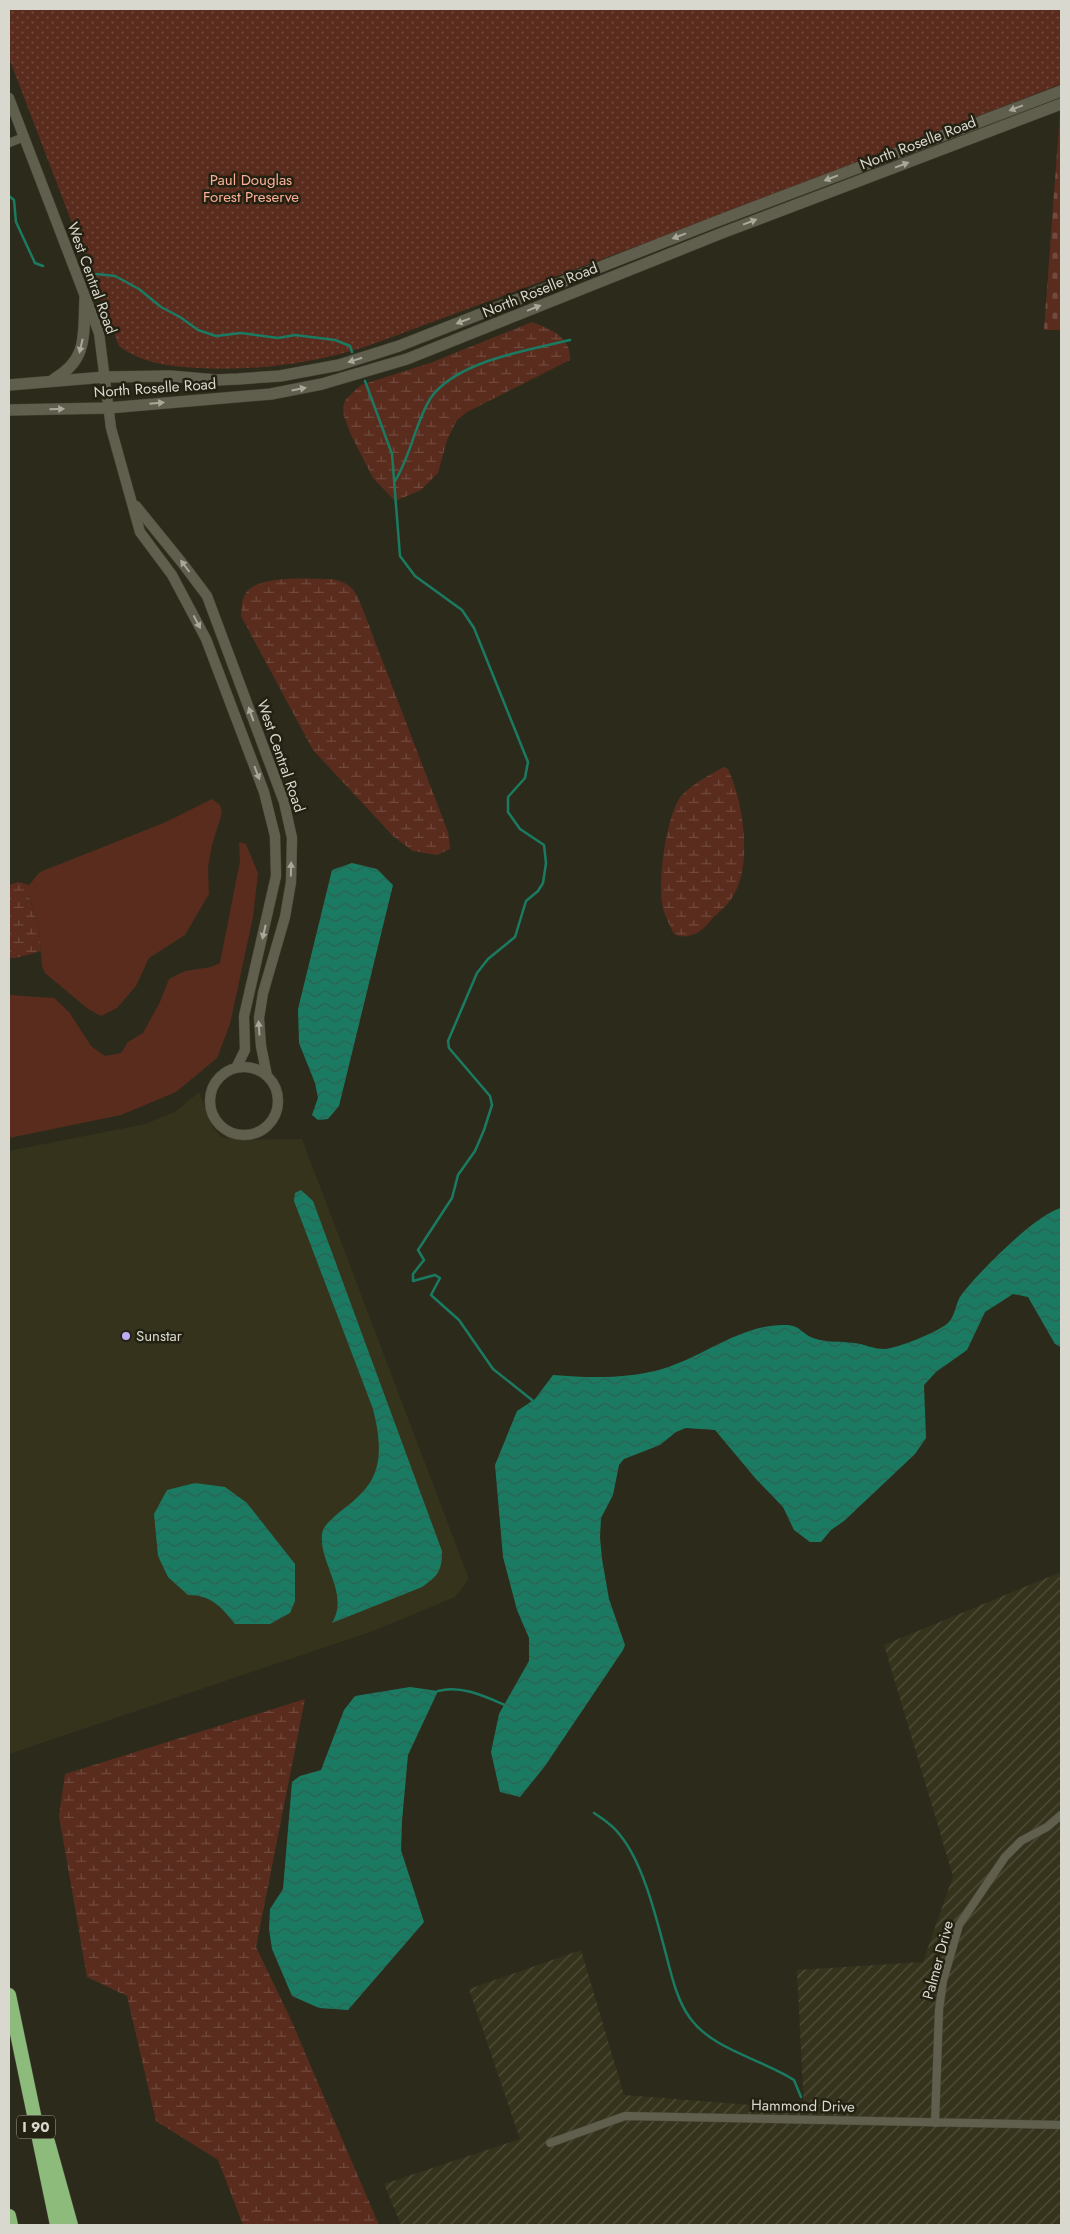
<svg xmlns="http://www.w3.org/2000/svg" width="1070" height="2234" viewBox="0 0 1070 2234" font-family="Jost,sans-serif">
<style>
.built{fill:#35331c}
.industrial{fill:url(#industrial-furrows)}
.green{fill:#592c1e}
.wetland{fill:url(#wetland-marsh)}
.cemetery{fill:url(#cemetery-stones)}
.park{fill:url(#park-dots)}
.water{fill:url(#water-waves)}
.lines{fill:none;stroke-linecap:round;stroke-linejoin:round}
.stream{stroke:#1b7b62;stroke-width:2.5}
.minor-casing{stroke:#484739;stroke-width:9}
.tertiary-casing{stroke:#484739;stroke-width:11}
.secondary-casing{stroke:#484739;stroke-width:12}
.motorway-casing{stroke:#484739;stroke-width:15}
.minor{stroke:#605f4d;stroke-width:8}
.tertiary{stroke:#605f4d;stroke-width:10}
.secondary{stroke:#605f4d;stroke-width:11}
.motorway{stroke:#8dbb7c;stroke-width:14}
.oneway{fill:#a9a89a}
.poi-dot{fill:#bfa9f4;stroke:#232112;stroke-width:2}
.labels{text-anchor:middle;stroke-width:5;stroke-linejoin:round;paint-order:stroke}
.shield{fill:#232112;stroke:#a2a196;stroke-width:1}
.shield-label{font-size:14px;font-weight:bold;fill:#d9d8ce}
.street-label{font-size:15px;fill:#d9d8ce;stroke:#232112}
.park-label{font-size:15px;fill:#feaf97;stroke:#232112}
.poi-label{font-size:15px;fill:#d9d8ce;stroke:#232112;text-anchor:start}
</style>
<defs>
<pattern id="industrial-furrows" width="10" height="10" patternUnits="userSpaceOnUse" patternTransform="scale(1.25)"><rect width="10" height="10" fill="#35331c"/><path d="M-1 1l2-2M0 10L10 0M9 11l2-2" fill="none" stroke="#52503c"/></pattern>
<pattern id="wetland-marsh" width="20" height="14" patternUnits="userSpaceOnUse" patternTransform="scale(1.25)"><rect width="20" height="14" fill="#592c1e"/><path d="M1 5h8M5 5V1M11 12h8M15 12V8" fill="none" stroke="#704a3e"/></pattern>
<pattern id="cemetery-stones" width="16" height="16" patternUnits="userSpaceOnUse" patternTransform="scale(1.25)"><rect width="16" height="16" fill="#592c1e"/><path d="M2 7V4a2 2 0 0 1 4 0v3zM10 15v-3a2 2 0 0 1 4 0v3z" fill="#704a3e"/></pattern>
<pattern id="park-dots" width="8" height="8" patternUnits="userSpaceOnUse" patternTransform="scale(1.25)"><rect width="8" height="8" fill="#592c1e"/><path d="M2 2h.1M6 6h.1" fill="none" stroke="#704a3e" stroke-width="1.8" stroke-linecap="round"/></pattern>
<pattern id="water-waves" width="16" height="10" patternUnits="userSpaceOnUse" patternTransform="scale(1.25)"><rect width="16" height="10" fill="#1b7b62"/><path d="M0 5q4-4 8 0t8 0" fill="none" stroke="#2c6152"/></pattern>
</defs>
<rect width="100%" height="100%" fill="#2c2b1b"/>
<!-- built -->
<path class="built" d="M 199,1092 L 212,1126 L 221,1137 L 240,1140 L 302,1139 L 469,1579 L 455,1597 L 373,1631 L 9,1754 L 9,1151 L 145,1124 L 175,1112 Z"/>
<!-- industrial -->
<path class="industrial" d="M 1061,1572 L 1061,2225 L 401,2225 L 384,2184 L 520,2139 L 469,1989 L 581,1950 L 624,2095 L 804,2109 L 797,1970 L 923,1962 L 953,1876 L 884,1645 Z"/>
<!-- green -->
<path class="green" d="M 212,799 L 220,805 L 222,813 L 212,845 L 208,868 L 209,894 L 185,935 L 149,958 L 136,986 L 117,1008 L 101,1016 L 88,1009 L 45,973 L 42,966 L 39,929 L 29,895 L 29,885 L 40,872 L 166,822 Z
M 239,842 L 246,844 L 258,873 L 253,917 L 230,1024 L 217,1058 L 176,1092 L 121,1115 L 9,1138 L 9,995 L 54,998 L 69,1012 L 91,1046 L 105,1056 L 121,1053 L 128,1042 L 143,1033 L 160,1002 L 169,979 L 185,971 L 211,967 L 220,963 L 240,861 Z"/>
<!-- wetland -->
<path class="wetland" d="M 532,322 C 551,330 571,336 570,360 L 467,412 L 457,420 L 447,440 L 438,473 L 421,490 L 395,501 L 373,478 L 351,435 L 344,416 L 343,407 L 346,399 L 361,385 L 430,363 Z
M 332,579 C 353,584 356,591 363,610 L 448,832 L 450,849 L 437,855 L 413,851 L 393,836 L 313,750 L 241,616 C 242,608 241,600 246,593 C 259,574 310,579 332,579 Z
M 724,767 L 728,769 C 743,801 753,864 733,896 C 728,905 719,912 712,919 C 702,932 689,941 674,934 C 670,925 665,917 663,908 C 657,885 666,813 682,795 C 694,783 709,775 724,767 Z
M 18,882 L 29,885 L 29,896 L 39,929 L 41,951 L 16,958 L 9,958 L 9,885 Z
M 305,1699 L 256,1947 L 291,2020 L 379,2225 L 243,2225 L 218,2160 L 156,2121 L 127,1996 L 87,1977 L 59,1816 L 65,1774 Z"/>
<!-- cemetery -->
<path class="cemetery" d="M 1061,111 L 1061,330 L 1044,330 L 1060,112 Z"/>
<!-- park -->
<path class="park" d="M 9,9 L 1061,9 L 1061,84 L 740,208 L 365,347 C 308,364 258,371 198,368 C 169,366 143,364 119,346 L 9,58 Z"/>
<!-- water -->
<path class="water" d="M 352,863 L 377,869 L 393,885 L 339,1106 L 328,1119 L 318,1120 L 312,1115 L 318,1098 L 315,1083 L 299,1043 L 298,1009 L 332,870 Z
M 301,1190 L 313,1201 L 442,1551 C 442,1571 438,1576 422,1587 L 332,1623 C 350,1593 319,1564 322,1534 C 323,1526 330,1521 335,1516 C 347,1506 360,1497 369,1484 C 384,1462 379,1433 373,1409 L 294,1201 L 295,1193 Z
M 1061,1208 L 1061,1347 L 1055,1344 L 1028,1297 L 1013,1294 L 985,1312 L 967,1350 L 936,1372 L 924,1385 L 926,1438 L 915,1454 L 844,1521 L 831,1530 L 821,1542 L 810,1542 L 794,1530 L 783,1507 L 756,1479 L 715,1430 L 686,1428 L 676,1432 L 660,1445 L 624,1459 L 619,1465 L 613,1495 L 601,1518 L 600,1537 L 602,1559 L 609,1599 L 625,1645 L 623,1650 L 545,1766 L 520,1797 L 500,1792 L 491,1752 L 499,1714 L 529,1661 L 529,1638 L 517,1610 L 503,1557 L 495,1465 L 517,1411 L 535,1399 L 553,1375 C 589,1378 628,1379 662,1369 C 703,1357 740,1325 783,1325 C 802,1325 800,1333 813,1338 C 826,1343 840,1341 854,1343 C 864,1344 873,1349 884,1349 C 899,1348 935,1333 947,1324 C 956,1316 955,1303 962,1294 C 978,1273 1036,1214 1061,1208 Z
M 195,1483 L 225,1487 L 247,1503 L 295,1564 L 295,1601 L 290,1613 L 270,1624 L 235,1624 C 221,1607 212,1595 188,1595 L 168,1577 L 158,1556 L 154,1514 L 167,1490 Z
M 410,1687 L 438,1691 L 408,1755 L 402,1821 L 401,1850 L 424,1922 L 348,2010 L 319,2008 L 292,1996 L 272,1949 L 269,1929 L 270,1909 L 283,1889 L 292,1782 L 300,1776 L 321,1770 L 344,1710 L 355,1696 Z"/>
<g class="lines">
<!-- stream -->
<path class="stream" d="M 9,196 L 14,200 L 16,222 L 35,263 L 43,266
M 96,274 L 115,276 L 139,289 L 161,307 L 180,317 L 198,330 L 216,336 L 241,333 L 278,338 L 295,335 L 335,340 L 350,346 L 352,352
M 365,381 L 392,454 L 400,556 L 415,576 L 462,610 L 474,628 L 528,762 L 525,778 L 508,797 L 508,812 L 520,829 L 544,845 L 546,863 L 543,883 L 538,891 L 526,901 L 515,937 L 488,959 L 477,973 L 448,1041 L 449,1048 L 490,1096 L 492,1105 L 484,1130 L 475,1151 L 458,1175 L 452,1198 L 418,1250 L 424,1260 L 413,1274 L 413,1281 L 435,1275 L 440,1278 L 431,1295 L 459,1320 L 493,1369 L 532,1400
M 395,481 C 411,455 415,424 430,399 C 455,361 529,350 570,340
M 438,1691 C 461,1685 484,1696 505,1705
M 594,1813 C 603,1819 613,1825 620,1835 C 644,1864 657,1921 667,1958 C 672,1978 678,2002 690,2018 C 713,2050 762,2059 794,2080 L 801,2097"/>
<defs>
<path id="minor" d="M 9,143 L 24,137
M 935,2123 L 939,2010 L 943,1981 L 959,1925 L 1005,1857 L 1021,1841 L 1047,1827 L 1061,1815
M 550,2143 L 625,2116 L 1061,2125"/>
<path id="tertiary" d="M 9,98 L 99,333 L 111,428 L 140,532 L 172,575 L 206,639 L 264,792 L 275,836 L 276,876 L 244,1016 L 245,1050 L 236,1068
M 136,506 L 183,564 L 207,596 L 284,802 L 292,838 L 291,882 L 285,917 L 263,993 L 259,1018 L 261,1046 L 267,1076
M210 1101a34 34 0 1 1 68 0a34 34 0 1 1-68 0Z"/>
<path id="secondary" d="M 54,379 C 89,359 83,334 85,298
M 9,385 L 105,377 L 170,376 L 216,380 L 238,379 L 280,376 L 339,365 L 399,346 L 715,222 L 1061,91
M 9,410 L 108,408 L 271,394 L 322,384 L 407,359 L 722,233 L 1061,104"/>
<path id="motorway" d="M 9,1995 L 57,2225
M 48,2142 L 71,2225
M 9,2216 L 11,2225"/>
</defs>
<!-- minor casing -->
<use href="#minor" class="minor-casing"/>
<!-- tertiary casing -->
<use href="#tertiary" class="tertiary-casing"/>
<!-- secondary casing -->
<use href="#secondary" class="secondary-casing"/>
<!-- motorway casing -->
<use href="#motorway" class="motorway-casing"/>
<!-- minor -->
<use href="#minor" class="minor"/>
<!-- tertiary -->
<use href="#tertiary" class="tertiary"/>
<!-- secondary -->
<use href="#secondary" class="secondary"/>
<!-- motorway -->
<use href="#motorway" class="motorway"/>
</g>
<!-- one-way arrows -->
<defs><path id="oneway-solid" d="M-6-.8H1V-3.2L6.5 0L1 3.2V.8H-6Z" transform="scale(1.25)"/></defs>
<g class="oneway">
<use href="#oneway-solid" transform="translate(1016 108) rotate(159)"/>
<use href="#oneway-solid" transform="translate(902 165) rotate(-21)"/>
<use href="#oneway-solid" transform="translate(831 178) rotate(159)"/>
<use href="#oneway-solid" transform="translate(750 222) rotate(-21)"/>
<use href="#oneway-solid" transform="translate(679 236) rotate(159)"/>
<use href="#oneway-solid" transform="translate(534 308) rotate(-22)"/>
<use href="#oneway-solid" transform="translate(463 321) rotate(159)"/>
<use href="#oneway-solid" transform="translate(81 346) rotate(103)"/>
<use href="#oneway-solid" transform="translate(355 360) rotate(163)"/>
<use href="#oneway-solid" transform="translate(299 389) rotate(-11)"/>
<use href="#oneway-solid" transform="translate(157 403) rotate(-5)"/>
<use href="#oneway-solid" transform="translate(57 409) rotate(-1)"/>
<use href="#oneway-solid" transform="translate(185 566) rotate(-127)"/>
<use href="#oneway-solid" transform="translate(197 622) rotate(62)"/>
<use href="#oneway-solid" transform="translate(251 714) rotate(-110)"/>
<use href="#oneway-solid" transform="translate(257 773) rotate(69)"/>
<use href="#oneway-solid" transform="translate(291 869) rotate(-89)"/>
<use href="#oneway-solid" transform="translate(264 932) rotate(103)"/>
<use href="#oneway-solid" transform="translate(259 1028) rotate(-94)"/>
</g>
<!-- markers -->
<circle class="poi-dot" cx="126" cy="1336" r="5"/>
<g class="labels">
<!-- shield labels -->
<rect class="shield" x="17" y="2115.5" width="38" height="23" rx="4"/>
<g class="shield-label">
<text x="36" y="2132">I 90</text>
</g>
<!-- street labels -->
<g class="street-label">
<text transform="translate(918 143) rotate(-21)" y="5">North Roselle Road</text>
<text transform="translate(92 278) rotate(70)" y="5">West Central Road</text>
<text transform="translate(540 290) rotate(-22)" y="5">North Roselle Road</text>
<text transform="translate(155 388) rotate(-4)" y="5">North Roselle Road</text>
<text transform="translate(281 756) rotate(71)" y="5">West Central Road</text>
<text transform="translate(938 1960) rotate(-75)" y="5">Palmer Drive</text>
<text transform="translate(803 2106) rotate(1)" y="5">Hammond Drive</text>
</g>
<!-- park labels -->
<g class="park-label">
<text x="251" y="185">Paul Douglas<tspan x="251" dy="17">Forest Preserve</tspan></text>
</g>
<!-- poi labels -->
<g class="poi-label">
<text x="136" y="1341">Sunstar</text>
</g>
</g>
<!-- border -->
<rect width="1070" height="2234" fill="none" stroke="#d9d8ce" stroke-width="20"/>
</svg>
